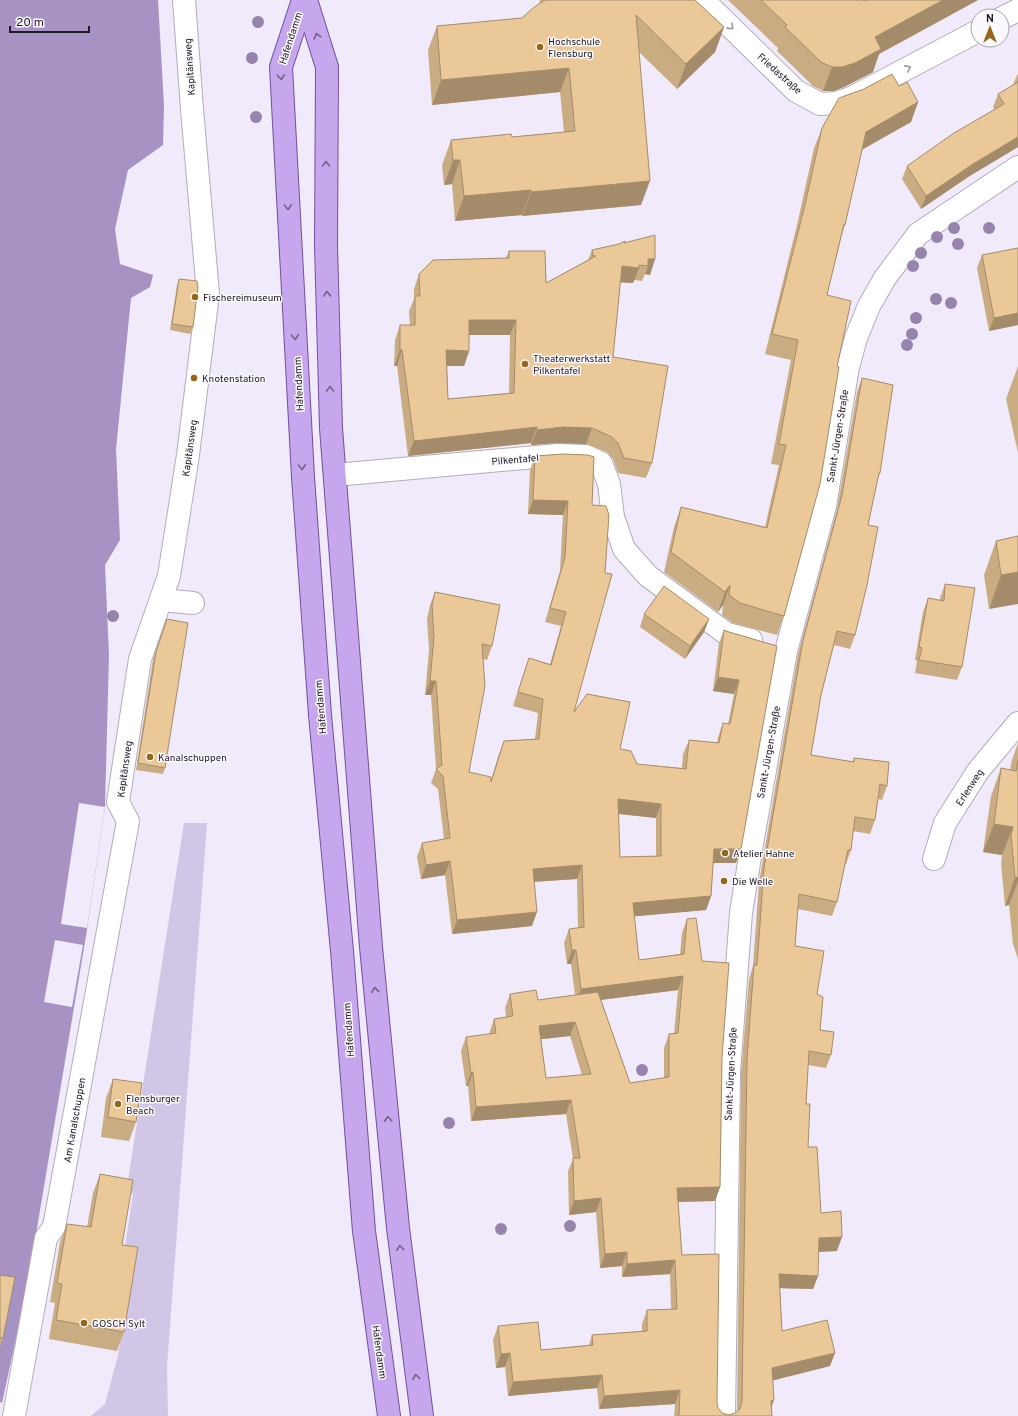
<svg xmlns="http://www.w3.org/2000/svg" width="1018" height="1416" viewBox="0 0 1018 1416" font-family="Overpass,sans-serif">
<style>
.green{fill:#d2c6e7}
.water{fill:#a693c4}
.pier{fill:#f0eafa}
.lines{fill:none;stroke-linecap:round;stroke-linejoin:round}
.minor-casing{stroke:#b2acbc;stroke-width:24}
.major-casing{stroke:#72509e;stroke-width:24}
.minor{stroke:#fff;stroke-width:22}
.major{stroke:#c6a7ed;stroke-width:22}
.tree{fill:#9684ad}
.wall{fill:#caac83;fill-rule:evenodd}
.shaded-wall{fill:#a48c6a}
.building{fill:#ebc898;stroke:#a48c6a;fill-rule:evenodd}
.oneway{stroke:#9a999c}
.oneway2{stroke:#726288}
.poi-dot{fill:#966717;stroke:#fbf9fd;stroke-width:1.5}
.labels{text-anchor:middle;stroke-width:3;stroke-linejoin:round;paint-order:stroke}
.street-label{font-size:10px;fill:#1e1c22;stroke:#fbf9fd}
.poi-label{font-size:10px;fill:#1e1c22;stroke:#fbf9fd;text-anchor:start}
</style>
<rect width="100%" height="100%" fill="#f0eafa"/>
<!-- green -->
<path class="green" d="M 184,823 L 207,823 L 167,1367 L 168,1416 L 91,1416 L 105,1404 L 118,1355 L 133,1265 L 124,1253 L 133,1194 L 126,1193 Z"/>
<!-- water -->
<path class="water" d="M 0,0 L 158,0 L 164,106 L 163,145 L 128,170 L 115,229 L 120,264 L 153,275 L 150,287 L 131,298 L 116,449 L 120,540 L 105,565 L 109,655 L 105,807 L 86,936 L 27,1288 L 2,1403 L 0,1402 Z"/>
<!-- pier -->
<path class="pier" d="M 79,803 L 105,807 L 87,928 L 61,924 Z
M 55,940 L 83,945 L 72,1007 L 44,1002 Z"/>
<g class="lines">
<defs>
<path id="minor" d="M 703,0 L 796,91 L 820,104 L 836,103 L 851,98 L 978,31
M 1002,18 L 1018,10
M 335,475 L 558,455 L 586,456 L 601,463 L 609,484 L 613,517 L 624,549 L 648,576 L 727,634 L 751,640
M 162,600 L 193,603
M 934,859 L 945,823 L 978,771 L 1018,723
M 14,1416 L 46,1238 L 54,1227 L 128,821 L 118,802 L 140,659 L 169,576 L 188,455 L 208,294 L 192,109 L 184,0
M 724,1416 L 729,1072 L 741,913 L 752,844 L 786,651 L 825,506 L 848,367 L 856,338 L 869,306 L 885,278 L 918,234 L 1018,167"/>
<path id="major" d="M 303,0 L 281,67 L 303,477 L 320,715 L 342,951 L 364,1231 L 389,1416
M 306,0 L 327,67 L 326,246 L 331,428 L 371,947 L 398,1228 L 422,1416"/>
</defs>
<!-- minor casing -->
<use href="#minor" class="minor-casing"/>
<!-- major casing -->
<use href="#major" class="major-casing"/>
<!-- minor -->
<use href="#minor" class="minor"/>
<!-- major -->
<use href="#major" class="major"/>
</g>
<!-- trees -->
<g class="tree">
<circle cx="258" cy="22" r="6"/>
<circle cx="252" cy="58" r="6"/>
<circle cx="256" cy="117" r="6"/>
<circle cx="954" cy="228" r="6"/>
<circle cx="989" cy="228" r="6"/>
<circle cx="937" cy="237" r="6"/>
<circle cx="958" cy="244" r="6"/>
<circle cx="921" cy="253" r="6"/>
<circle cx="913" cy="266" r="6"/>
<circle cx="936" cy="299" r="6"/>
<circle cx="951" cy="303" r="6"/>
<circle cx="916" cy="318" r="6"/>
<circle cx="912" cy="334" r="6"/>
<circle cx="907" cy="345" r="6"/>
<circle cx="113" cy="616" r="6"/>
<circle cx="642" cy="1070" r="6"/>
<circle cx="449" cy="1123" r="6"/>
<circle cx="570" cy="1226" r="6"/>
<circle cx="501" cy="1229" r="6"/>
</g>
<!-- wall -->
<path class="wall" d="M 540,0 L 695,0 L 724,27 L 715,52 L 677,89 L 639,52 L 641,205 L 522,216 L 522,215 L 455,221 L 452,184 L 444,185 L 442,165 L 451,140 L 512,137 L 564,132 L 560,92 L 432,105 L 428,50 L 437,26 L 522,18 L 539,4 Z
M 728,0 L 863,0 L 864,1 L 867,0 L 978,0 L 879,54 L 873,72 L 846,86 L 834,91 L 823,91 L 813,86 L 777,51 L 778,48 Z
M 1018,74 L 1018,147 L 968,177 L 921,209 L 902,179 L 907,166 L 995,110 L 993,107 L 998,94 L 1013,85 L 1017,75 Z
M 899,86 L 918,102 L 911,122 L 862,150 L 845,225 L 841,238 L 827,295 L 837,367 L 784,616 L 777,635 L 733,623 L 722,615 L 723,605 L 718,612 L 664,572 L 674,527 L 681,507 L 765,527 L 779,465 L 771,464 L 791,360 L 765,354 L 797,225 L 814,148 L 822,128 Z
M 624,243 L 655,259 L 650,275 L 645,274 L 642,281 L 634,280 L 633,283 L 620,282 L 613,357 L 652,463 L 646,478 L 618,473 L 613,459 L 607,452 L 586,444 L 557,443 L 531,445 L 531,443 L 408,456 L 397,366 L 394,366 L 395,340 L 400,325 L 410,325 L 409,311 L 414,299 L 414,289 L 419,274 L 506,258 L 509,251 L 546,283 L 588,260 L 592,250 ZM 469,335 L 510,335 L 509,393 L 448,399 L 447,366 L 464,366 L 469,351 Z
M 982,255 L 1018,325 L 989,331 L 977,268 Z
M 179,279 L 193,327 L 190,334 L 170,330 L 177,285 Z
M 1018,366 L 1018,453 L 1006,399 Z
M 862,378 L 880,473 L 877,480 L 868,525 L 855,635 L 850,649 L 834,645 L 821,695 L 811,755 L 852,762 L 854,758 L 887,786 L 882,800 L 878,799 L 875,820 L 870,834 L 853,831 L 851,850 L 846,864 L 845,864 L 837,902 L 832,916 L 798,909 L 795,946 L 817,994 L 820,1030 L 831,1055 L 826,1068 L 808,1065 L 806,1104 L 808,1147 L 821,1213 L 837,1251 L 818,1252 L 818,1276 L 813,1289 L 780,1288 L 782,1331 L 830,1366 L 773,1380 L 772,1406 L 772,1416 L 674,1416 L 675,1404 L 599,1409 L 597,1388 L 508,1396 L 505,1367 L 496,1368 L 493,1340 L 498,1326 L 541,1350 L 589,1345 L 592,1335 L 642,1331 L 642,1324 L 647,1310 L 671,1309 L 670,1274 L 622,1277 L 622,1266 L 600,1268 L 596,1212 L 569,1215 L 568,1171 L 573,1159 L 566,1114 L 471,1121 L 468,1086 L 466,1086 L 461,1051 L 466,1037 L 489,1034 L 494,1019 L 506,1017 L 505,1008 L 510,994 L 538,1000 L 575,995 L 571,964 L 567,964 L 564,943 L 569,929 L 578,928 L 577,879 L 534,882 L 532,926 L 452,934 L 445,875 L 421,879 L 417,857 L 422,843 L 444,839 L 438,789 L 431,783 L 436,769 L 431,695 L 425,695 L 429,650 L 427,619 L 430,605 L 435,592 L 492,646 L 487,660 L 483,659 L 469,772 L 491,780 L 499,754 L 504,741 L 535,739 L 538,713 L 513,706 L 524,672 L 529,658 L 550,664 L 561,626 L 545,622 L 560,571 L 563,515 L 528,514 L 530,470 L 535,456 L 588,455 L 574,712 L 620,749 L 637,764 L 682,768 L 683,754 L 689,740 L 717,743 L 718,737 L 723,723 L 728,724 L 734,694 L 713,691 L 719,643 L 724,630 L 729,632 L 777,646 L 736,863 L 713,863 L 711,896 L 706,910 L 634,916 L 639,960 L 680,954 L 682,933 L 687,919 L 702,961 L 722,1058 L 720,1187 L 715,1201 L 678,1202 L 682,1255 L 718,1408 L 722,1413 L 729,1415 L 735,1413 L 737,1412 L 741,1073 L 749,979 L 753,966 L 759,882 L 798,654 L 837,509 L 857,392 ZM 618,814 L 656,818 L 656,856 L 620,857 ZM 678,990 L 674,1034 L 669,1034 L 664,1048 L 664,1078 L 630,1083 L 601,1000 ZM 570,1036 L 582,1075 L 546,1078 L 541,1039 Z
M 1018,536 L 989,609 L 984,575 L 996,541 Z
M 945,584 L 962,667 L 957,680 L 915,673 L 917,661 L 915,660 L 923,612 L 928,598 L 940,600 L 940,598 Z
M 644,614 L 709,619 L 704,632 L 685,659 L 640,627 Z
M 167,619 L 165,768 L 163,774 L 136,770 L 153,659 Z
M 1018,743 L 1018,959 L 1013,944 L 1009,905 L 1005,906 L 1001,863 L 1002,855 L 983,852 L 991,796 L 1001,768 L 1010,770 L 1012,760 Z
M 113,1079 L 136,1122 L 129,1141 L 101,1137 L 106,1098 Z
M 100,1174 L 122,1245 L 124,1332 L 117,1351 L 49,1339 L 55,1303 L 50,1302 L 60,1242 L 67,1224 L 87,1227 L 93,1193 Z
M 0,1275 L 3,1338 L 0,1346 Z"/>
<!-- shaded-wall -->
<path class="shaded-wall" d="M 943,0 L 978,0 L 879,54 L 873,72 L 846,86 L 834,91 L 823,91 L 832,67 L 875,37 Z
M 724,27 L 715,52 L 677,89 L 686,64 Z
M 569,68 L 560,92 L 432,105 L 441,80 Z
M 918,102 L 911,122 L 859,151 L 866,132 Z
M 1018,137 L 1018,147 L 968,177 L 921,209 L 926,196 L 973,164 Z
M 453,160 L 460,160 L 452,184 L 444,185 Z
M 650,181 L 641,205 L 522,216 L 531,192 Z
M 531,190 L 522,215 L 455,221 L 464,196 Z
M 648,259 L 655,259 L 650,275 L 645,274 L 648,266 Z
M 622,266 L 639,268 L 633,283 L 616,282 Z
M 1018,313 L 1018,325 L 989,331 L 994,318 Z
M 469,320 L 516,320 L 510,335 L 464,335 Z
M 400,350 L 402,350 L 397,366 L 394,366 Z
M 446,350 L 469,351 L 464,366 L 440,366 Z
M 537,427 L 531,443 L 408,456 L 414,441 Z
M 563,427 L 592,428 L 586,444 L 557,443 L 531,445 L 537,430 Z
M 533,500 L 568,501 L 563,515 L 528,514 Z
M 1018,572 L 1018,604 L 989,609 L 1001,575 Z
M 730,585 L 723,605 L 718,612 L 725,592 Z
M 709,619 L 704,632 L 685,659 L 690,646 Z
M 718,677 L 739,680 L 734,694 L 713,691 Z
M 430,681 L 436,681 L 431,695 L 425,695 Z
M 618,799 L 661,804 L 656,818 L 612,813 Z
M 994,824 L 1013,827 L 1002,855 L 983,852 Z
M 714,849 L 741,849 L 736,863 L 709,863 Z
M 450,861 L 445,875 L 421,879 L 426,865 Z
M 582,865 L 577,879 L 528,882 L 533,869 Z
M 1018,877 L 1018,881 L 1009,905 L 1005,906 L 1015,878 Z
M 711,896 L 706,910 L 628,917 L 633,903 Z
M 537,912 L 532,926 L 452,934 L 457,920 Z
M 572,950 L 576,950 L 571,964 L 567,964 Z
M 683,976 L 678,990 L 576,1003 L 581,989 Z
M 575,1022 L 570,1036 L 534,1040 L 539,1026 Z
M 473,1072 L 468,1086 L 466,1086 L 471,1073 Z
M 571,1100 L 566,1114 L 471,1121 L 476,1107 Z
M 720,1187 L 715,1201 L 672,1202 L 677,1188 Z
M 601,1198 L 596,1212 L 569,1215 L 574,1201 Z
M 842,1237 L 837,1251 L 814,1252 L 819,1238 Z
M 627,1252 L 622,1266 L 600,1268 L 605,1254 Z
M 675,1260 L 670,1274 L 622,1277 L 627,1264 Z
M 779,1274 L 818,1276 L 813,1289 L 774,1288 Z
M 510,1353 L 505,1367 L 496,1368 L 501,1354 Z
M 835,1353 L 830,1366 L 767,1382 L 772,1368 Z
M 602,1375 L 597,1388 L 508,1396 L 513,1382 Z
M 680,1390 L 675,1404 L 599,1409 L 604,1396 Z
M 774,1400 L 769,1414 L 771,1401 Z"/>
<!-- building -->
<path class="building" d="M 545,0 L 695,0 L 724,27 L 686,64 L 636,15 L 650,181 L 531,192 L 531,190 L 464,196 L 460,160 L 453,160 L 451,140 L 511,134 L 512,137 L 575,131 L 569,68 L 441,80 L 437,26 L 522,18 L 533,8 Z
M 761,0 L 863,0 L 864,1 L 867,0 L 943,0 L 875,37 L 881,49 L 855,63 L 842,67 L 832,67 L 821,62 L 785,27 L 787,25 Z
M 892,74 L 899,86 L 907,82 L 918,102 L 866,132 L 845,225 L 844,224 L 827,295 L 851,301 L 837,367 L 839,367 L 820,484 L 784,616 L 740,603 L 729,595 L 730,585 L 725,592 L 671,552 L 681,507 L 767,528 L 786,445 L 779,444 L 798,340 L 772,334 L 805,205 L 822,128 L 839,98 L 864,89 Z
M 1018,82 L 1018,137 L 973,164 L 926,196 L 907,166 L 954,133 L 1004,104 L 998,94 Z
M 655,235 L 655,259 L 648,259 L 648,266 L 639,265 L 639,268 L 622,266 L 613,357 L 668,366 L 652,463 L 624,458 L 618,443 L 612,437 L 592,428 L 563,427 L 537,430 L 537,427 L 414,441 L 402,350 L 400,350 L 400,325 L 415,325 L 415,296 L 420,296 L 419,274 L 433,260 L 509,258 L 509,251 L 545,251 L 546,283 L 596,256 L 593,256 L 592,250 L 619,244 L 625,241 L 624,243 ZM 469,320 L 516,320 L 514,393 L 448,399 L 446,350 L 469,351 Z
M 1018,248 L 1018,313 L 994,318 L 982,255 Z
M 179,279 L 197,281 L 198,287 L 193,327 L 172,324 Z
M 862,378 L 893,385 L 880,473 L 879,473 L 868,525 L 878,527 L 867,585 L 855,635 L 837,631 L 821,695 L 811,755 L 854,762 L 854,758 L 889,762 L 887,786 L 880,784 L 875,820 L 855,817 L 851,850 L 848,850 L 837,902 L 799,894 L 795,946 L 824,951 L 817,994 L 823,997 L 820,1030 L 834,1032 L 831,1055 L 809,1051 L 806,1104 L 810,1104 L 808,1147 L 817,1147 L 821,1213 L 841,1211 L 842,1237 L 819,1238 L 818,1276 L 779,1274 L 782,1331 L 827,1320 L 835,1353 L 772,1368 L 774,1400 L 771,1401 L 772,1416 L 679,1416 L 680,1390 L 604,1396 L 602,1375 L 513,1382 L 510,1353 L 501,1354 L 498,1326 L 538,1322 L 541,1350 L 593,1345 L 592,1335 L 647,1331 L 647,1310 L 677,1309 L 675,1260 L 627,1264 L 627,1252 L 605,1254 L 601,1198 L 574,1201 L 573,1158 L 580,1158 L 571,1100 L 476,1107 L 473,1072 L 471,1073 L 466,1037 L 496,1033 L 494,1019 L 513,1016 L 510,994 L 536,990 L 538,1000 L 598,992 L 630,1083 L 669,1077 L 669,1034 L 678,1033 L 683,976 L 581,989 L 576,950 L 572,950 L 569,929 L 584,927 L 582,865 L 533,869 L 537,912 L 457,920 L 450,861 L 426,865 L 422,843 L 450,838 L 443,776 L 436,769 L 442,765 L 436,681 L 430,681 L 434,637 L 432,605 L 435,592 L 500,605 L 492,646 L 482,644 L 485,686 L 469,772 L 491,777 L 491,782 L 504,741 L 539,739 L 543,699 L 518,692 L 529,658 L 551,665 L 566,612 L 550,608 L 565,557 L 568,501 L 533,500 L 535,456 L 563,454 L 588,455 L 594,457 L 592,505 L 606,506 L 609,515 L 605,573 L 612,574 L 574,712 L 587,694 L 630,702 L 620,749 L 631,751 L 637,764 L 686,769 L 689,740 L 719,743 L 723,723 L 730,724 L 739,680 L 718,677 L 724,630 L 729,632 L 777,646 L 741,849 L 714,849 L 711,896 L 633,903 L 639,960 L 684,954 L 687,919 L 696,918 L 702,961 L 729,963 L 722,1058 L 720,1187 L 677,1188 L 682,1255 L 719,1254 L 717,1402 L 718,1408 L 722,1413 L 729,1415 L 735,1413 L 740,1409 L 742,1402 L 747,1059 L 754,965 L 757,965 L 759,938 L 764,868 L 803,640 L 842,495 ZM 618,799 L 661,804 L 661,856 L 620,857 ZM 575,1022 L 591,1074 L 546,1078 L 539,1026 Z
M 1018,536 L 1018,572 L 1001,575 L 996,541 Z
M 945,584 L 975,588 L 962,667 L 919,660 L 922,648 L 919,647 L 928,598 L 944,601 Z
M 664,586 L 709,619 L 690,646 L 644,614 Z
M 167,619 L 188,623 L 165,768 L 138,763 L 156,652 Z
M 1018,760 L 1018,877 L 1015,878 L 1011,835 L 1013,827 L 994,824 L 1001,768 L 1016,771 Z
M 113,1079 L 142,1083 L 136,1122 L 108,1117 Z
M 100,1174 L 133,1180 L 122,1245 L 138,1247 L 124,1332 L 56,1320 L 62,1284 L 57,1283 L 67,1224 L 91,1227 Z
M 0,1275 L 15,1277 L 3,1338 L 0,1338 Z"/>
<!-- one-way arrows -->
<defs><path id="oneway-chevron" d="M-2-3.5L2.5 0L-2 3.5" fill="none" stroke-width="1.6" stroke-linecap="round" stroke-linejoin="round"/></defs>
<g class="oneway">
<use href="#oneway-chevron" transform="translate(731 27) rotate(44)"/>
<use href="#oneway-chevron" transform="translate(908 68) rotate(-28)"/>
</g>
<g class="oneway2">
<use href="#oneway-chevron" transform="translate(317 36) rotate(-107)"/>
<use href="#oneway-chevron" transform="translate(281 77) rotate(87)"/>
<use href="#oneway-chevron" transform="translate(326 164) rotate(-90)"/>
<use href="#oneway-chevron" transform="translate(288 207) rotate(87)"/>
<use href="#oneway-chevron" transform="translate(327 294) rotate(-92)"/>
<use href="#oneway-chevron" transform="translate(295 337) rotate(87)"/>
<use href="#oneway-chevron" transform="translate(330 389) rotate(-91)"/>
<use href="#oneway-chevron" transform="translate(302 467) rotate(87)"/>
<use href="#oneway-chevron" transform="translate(375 990) rotate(-96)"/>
<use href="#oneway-chevron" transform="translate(388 1119) rotate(-95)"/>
<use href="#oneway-chevron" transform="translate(400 1248) rotate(-97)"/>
<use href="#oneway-chevron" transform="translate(416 1377) rotate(-97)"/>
</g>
<!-- markers -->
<g class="poi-dot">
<circle cx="540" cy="47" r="4"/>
<circle cx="195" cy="297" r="4"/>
<circle cx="525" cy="364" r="4"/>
<circle cx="194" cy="378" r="4"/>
<circle cx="150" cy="757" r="4"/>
<circle cx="725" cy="853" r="4"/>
<circle cx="724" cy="881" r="4"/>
<circle cx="118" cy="1104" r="4"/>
<circle cx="84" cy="1323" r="4"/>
</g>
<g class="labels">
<!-- street labels -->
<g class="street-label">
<text transform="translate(290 38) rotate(-72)" y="4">Hafendamm</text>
<text transform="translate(189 67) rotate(-94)" y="4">Kapitänsweg</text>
<text transform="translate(780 73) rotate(42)" y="4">Friedastraße</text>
<text transform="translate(298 384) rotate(-93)" y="4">Hafendamm</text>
<text transform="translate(837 436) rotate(-81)" y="4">Sankt-Jürgen-Straße</text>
<text transform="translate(189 448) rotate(-82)" y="4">Kapitänsweg</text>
<text transform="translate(515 459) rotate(-5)" y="4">Pilkentafel</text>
<text transform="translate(320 707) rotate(-95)" y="4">Hafendamm</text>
<text transform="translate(768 752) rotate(-80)" y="4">Sankt-Jürgen-Straße</text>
<text transform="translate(124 769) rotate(-82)" y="4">Kapitänsweg</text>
<text transform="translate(969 787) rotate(-57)" y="4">Erlenweg</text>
<text transform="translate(348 1030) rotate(-94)" y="4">Hafendamm</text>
<text transform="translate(730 1074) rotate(-87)" y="4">Sankt-Jürgen-Straße</text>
<text transform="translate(74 1120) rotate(-80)" y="4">Am Kanalschuppen</text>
<text transform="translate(380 1352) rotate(82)" y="4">Hafendamm</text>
</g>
<!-- poi labels -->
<g class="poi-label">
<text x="548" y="45">Hochschule<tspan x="548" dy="12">Flensburg</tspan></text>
<text x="203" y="301">Fischereimuseum</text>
<text x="533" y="362">Theaterwerkstatt<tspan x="533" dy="12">Pilkentafel</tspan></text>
<text x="202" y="382">Knotenstation</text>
<text x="158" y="761">Kanalschuppen</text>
<text x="733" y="857">Atelier Hahne</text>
<text x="732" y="885">Die Welle</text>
<text x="126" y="1102">Flensburger<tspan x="126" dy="12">Beach</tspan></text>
<text x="92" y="1327">GOSCH Sylt</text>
</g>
</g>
<!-- north arrow -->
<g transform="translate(990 28)"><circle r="19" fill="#fbf9fd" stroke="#a3a1a5"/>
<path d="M0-3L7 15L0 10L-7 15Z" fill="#966717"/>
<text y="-6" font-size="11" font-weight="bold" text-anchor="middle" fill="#1e1c22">N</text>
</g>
<!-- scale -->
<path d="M10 26v6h79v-6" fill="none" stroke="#1e1c22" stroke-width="2"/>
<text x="16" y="26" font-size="12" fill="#1e1c22" stroke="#fbf9fd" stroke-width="3" paint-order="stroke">20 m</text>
</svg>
